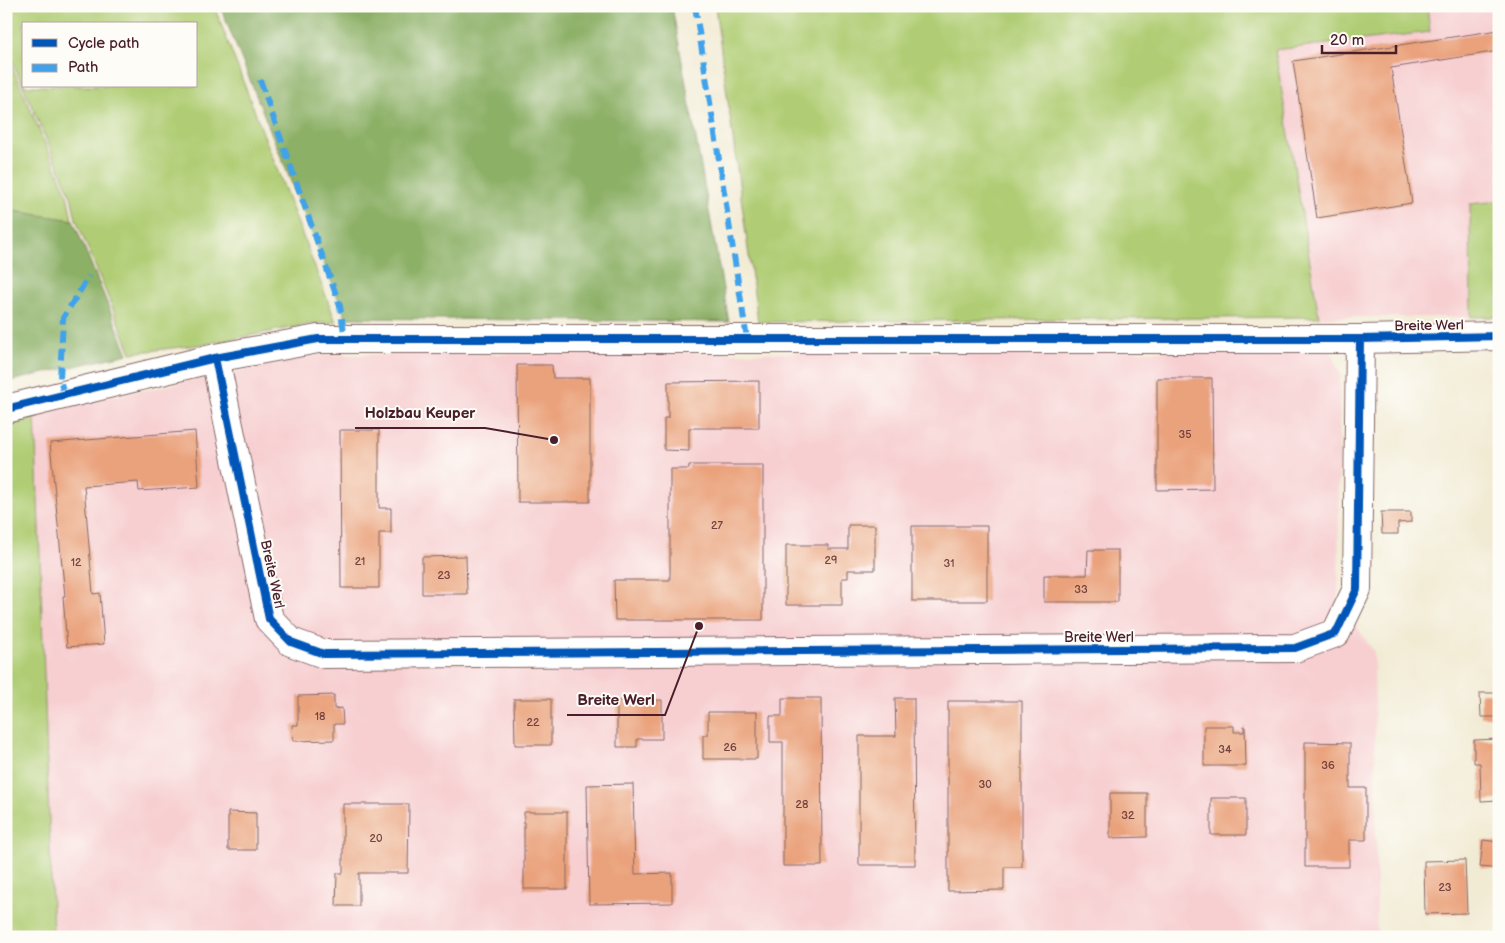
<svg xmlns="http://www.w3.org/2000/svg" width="1505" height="943" viewBox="0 0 1505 943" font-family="'Balsamiq Sans',sans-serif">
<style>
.built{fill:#f7cfd1}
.green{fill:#b0cd74;stroke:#7d7650;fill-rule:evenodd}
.forest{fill:#8cb066;stroke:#6b6848}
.building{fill:#eaa27b}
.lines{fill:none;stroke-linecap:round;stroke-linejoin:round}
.minor-casing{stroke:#856666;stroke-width:30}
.minor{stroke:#fff;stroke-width:28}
.quiet{stroke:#40a2eb;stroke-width:6;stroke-dasharray:12 6;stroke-linecap:butt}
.cycleway-casing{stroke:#fdfcf7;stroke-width:11}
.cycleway{stroke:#0057b8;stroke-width:8}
.labels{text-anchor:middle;stroke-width:4;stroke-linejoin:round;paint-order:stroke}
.number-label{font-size:11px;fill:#72403f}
.street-label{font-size:14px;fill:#4a1f2b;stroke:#fdfcf7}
.leader{fill:none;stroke:#4a1f2b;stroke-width:2}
.callout-dot{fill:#4a1f2b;stroke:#fdfcf7;stroke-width:2}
.callout-label{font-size:15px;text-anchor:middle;font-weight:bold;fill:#4a1f2b;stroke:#fdfcf7;stroke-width:4;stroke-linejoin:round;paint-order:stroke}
</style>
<rect width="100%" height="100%" fill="#fdfcf7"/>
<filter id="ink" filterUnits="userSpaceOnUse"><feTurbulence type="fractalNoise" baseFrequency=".02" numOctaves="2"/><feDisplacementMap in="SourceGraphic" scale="10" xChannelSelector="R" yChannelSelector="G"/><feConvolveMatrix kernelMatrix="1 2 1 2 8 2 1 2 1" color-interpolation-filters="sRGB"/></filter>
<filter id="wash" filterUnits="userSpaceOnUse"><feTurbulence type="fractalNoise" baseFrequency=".0096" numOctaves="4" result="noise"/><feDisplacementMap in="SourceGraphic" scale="20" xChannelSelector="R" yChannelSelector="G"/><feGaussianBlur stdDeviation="1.12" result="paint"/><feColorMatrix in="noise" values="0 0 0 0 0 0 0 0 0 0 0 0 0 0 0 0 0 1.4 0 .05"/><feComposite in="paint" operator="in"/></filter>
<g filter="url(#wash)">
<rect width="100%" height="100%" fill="#f2ebd4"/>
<!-- built -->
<path class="built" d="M 1427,6 L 1499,6 L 1499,201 L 1470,205 L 1471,317 L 1319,317 L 1275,50 L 1430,32 Z
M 1330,350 L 1340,374 L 1338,599 L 1374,652 L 1377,937 L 53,937 L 35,412 L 320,355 Z"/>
<!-- green -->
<path class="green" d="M 6,6 L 214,6 L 336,322 L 310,324 L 206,344 L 131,353 L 76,219 L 71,196 L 6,47 ZM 24,24 L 196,24 L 196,86 L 24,86 Z
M 715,6 L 1427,6 L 1430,32 L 1275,50 L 1319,317 L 758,322 Z
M 6,53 L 67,194 L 72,220 L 6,210 Z
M 1499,201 L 1499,317 L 1471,317 L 1470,204 Z
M 35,412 L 53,937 L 6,937 L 6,419 Z"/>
<!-- forest -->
<path class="forest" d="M 220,6 L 672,6 L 729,322 L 346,318 Z
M 6,210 L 73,220 L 128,354 L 6,382 Z"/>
<g id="blocks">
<!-- building -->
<path class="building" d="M 1499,30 L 1499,51 L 1391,68 L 1412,203 L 1317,218 L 1293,61 Z
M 517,365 L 552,365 L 553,378 L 590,378 L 590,502 L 518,502 Z
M 1157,378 L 1212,378 L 1213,489 L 1157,490 Z
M 759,381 L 759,428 L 689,428 L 689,451 L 664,450 L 664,418 L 668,418 L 668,382 Z
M 340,430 L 379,430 L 379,508 L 391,508 L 391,533 L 379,533 L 379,588 L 341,588 Z
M 195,431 L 199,487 L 139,491 L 138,482 L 84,486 L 93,594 L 100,593 L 104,644 L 67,647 L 63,596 L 65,596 L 50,443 Z
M 689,465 L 763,465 L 763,620 L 615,620 L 614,580 L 670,580 L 670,469 L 689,469 Z
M 1381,512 L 1411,512 L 1411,522 L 1398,523 L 1398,534 L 1382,534 Z
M 848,525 L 875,525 L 875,570 L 848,570 L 848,578 L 842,578 L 842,605 L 786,605 L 786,545 L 828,545 L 828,549 L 848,549 Z
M 912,526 L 987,526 L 987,601 L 912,601 Z
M 1088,550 L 1118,550 L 1118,602 L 1044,602 L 1044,575 L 1087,575 Z
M 466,556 L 467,594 L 422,594 L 422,557 Z
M 1480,693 L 1499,693 L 1499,717 L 1481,717 Z
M 334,695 L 334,709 L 342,708 L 343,724 L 334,724 L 334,740 L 293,741 L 292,725 L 298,725 L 298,696 Z
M 782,698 L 821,698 L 822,866 L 783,866 L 783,742 L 770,742 L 770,716 L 782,716 Z
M 895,698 L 914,698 L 915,865 L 859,865 L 859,736 L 896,736 Z
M 514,699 L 551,699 L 551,745 L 515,745 Z
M 662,700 L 662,739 L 637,739 L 637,747 L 617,747 L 617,701 Z
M 948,701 L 1022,701 L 1022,867 L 1004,867 L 1004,890 L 948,891 Z
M 708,712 L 757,712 L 757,759 L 703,759 L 703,735 L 708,735 Z
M 1204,726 L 1234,726 L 1234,732 L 1244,732 L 1244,726 L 1245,726 L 1246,766 L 1204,766 Z
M 1499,739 L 1499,800 L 1481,801 L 1480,763 L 1474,763 L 1474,740 Z
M 1305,742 L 1350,743 L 1350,788 L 1366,788 L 1366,840 L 1349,840 L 1349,867 L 1305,867 Z
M 633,784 L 635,874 L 672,873 L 672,903 L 589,904 L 587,785 Z
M 1110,793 L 1147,793 L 1147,837 L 1110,838 Z
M 1211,798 L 1246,798 L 1246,835 L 1211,835 Z
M 343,804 L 409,804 L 408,873 L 359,873 L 359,906 L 336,906 L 337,873 L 343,873 Z
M 228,812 L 256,813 L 256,850 L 228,850 Z
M 524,812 L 567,812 L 567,889 L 524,889 Z
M 1483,840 L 1499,842 L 1499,869 L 1480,867 Z
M 1465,860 L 1467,913 L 1425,914 L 1424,861 Z"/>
</g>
</g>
<g filter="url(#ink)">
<use href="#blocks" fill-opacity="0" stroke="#856666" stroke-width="1"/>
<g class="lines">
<defs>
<path id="minor" d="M 215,358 L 269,619 L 291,642 L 324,654 L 1295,648 L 1336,633 L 1357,589 L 1360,339
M 6,409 L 215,358 L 318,339 L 1360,339 L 1499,336"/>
</defs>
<!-- minor casing -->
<use href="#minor" class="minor-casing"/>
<!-- minor -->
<use href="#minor" class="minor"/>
<!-- quiet -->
<path class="quiet" d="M 695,6 L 747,339
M 260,80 L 340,306 L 345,339
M 64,395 L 60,379 L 63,318 L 89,276"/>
<defs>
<path id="cycleway" d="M 215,358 L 269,619 L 291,642 L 324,654 L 1295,648 L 1336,633 L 1357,589 L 1360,339
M 6,409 L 215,358 L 318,339 L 1360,339 L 1499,336"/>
</defs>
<!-- cycleway casing -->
<use href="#cycleway" class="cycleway-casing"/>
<!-- cycleway -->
<use href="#cycleway" class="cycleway"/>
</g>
</g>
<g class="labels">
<!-- number labels -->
<g class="number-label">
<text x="1185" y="438">35</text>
<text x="717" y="529">27</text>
<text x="831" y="564">29</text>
<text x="360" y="565">21</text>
<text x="76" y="566">12</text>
<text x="949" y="567">31</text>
<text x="444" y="579">23</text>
<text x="1081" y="593">33</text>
<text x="320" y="720">18</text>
<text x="533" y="726">22</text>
<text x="730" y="751">26</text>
<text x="1225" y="753">34</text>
<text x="1328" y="769">36</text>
<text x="985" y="788">30</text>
<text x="802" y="808">28</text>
<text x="1128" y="819">32</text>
<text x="376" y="842">20</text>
<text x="1445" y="891">23</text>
</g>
<!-- street labels -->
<g class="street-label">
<text transform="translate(1429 325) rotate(-1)" y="5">Breite Werl</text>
<text transform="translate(273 574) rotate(78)" y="5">Breite Werl</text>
<text x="1099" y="642">Breite Werl</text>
</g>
</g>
<!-- callouts -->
<path class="leader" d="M554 440L485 428H355M699 626L665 715H567"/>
<g class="callout-dot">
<circle cx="554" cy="440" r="5"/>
<circle cx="699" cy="626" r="5"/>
</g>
<g class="callout-label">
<text x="420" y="418">Holzbau Keuper</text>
<text x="616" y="705">Breite Werl</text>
</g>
<!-- margin -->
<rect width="1505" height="943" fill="none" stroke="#fdfcf7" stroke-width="25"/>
<!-- legend -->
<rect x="22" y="22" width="175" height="65" fill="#fdfcf7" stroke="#b5a4a5"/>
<rect x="32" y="39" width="25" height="8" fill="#0057b8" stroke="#b5a4a5"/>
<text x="68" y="48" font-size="15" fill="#4a1f2b">Cycle path</text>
<rect x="32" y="64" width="25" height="8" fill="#40a2eb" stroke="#b5a4a5"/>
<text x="68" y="72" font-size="15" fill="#4a1f2b">Path</text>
<!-- scale -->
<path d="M1322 45v8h74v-8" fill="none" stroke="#4a1f2b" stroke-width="2.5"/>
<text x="1330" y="45" font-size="15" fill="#4a1f2b" stroke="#fdfcf7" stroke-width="4" paint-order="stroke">20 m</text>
</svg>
